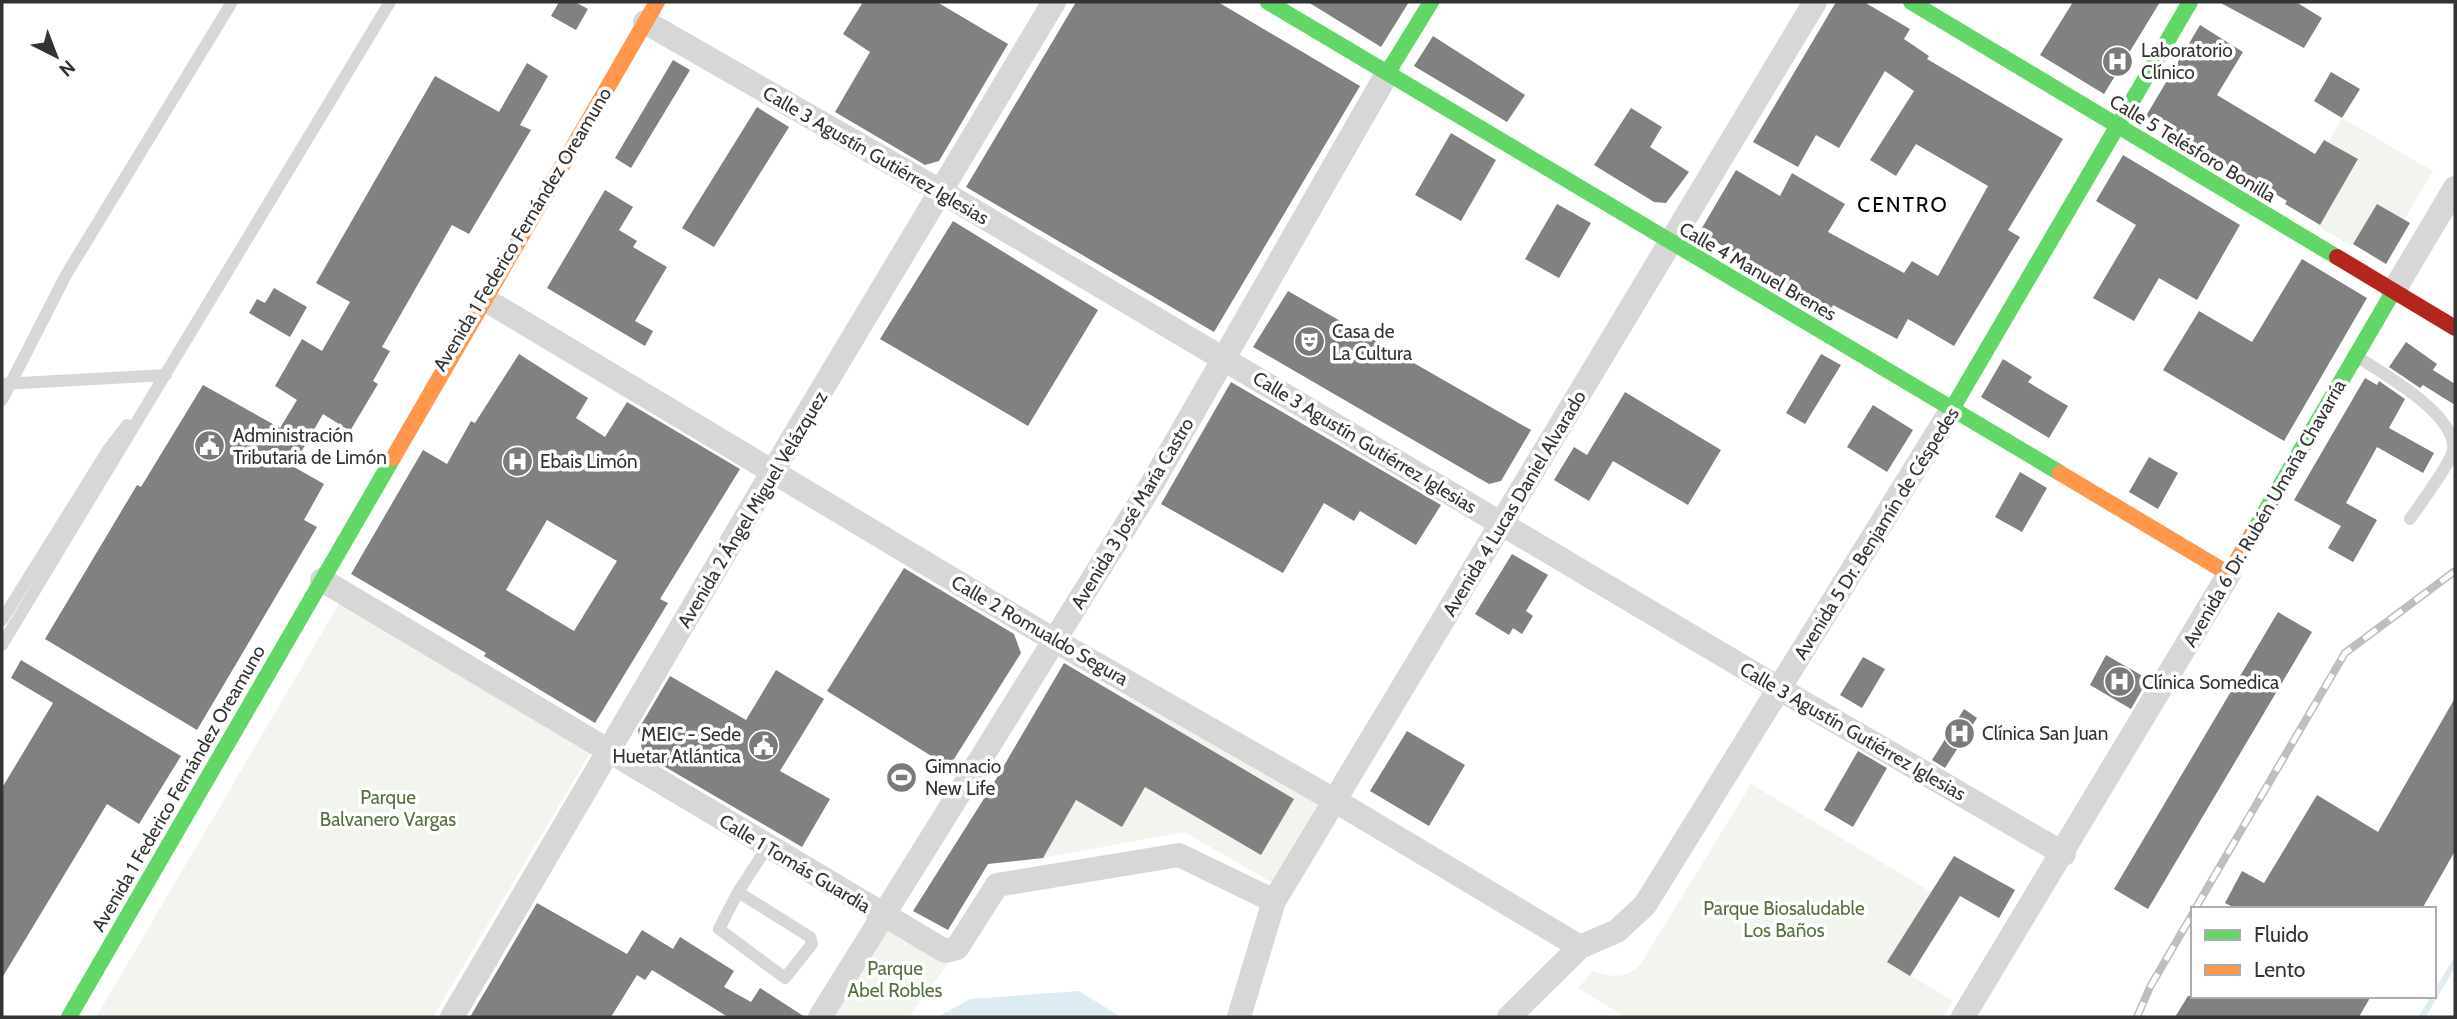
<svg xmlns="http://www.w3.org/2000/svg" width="2457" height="1019" viewBox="0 0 2457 1019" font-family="Cabin,sans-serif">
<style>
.green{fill:#f1f5ed}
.water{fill:#ddebf3}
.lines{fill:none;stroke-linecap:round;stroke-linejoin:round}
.stream{stroke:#ddebf3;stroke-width:6}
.building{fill:#818181;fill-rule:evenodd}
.lane{stroke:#d7d7d7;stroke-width:12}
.street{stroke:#d7d7d7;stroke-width:24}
.fast{stroke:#63d668;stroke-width:16}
.slow{stroke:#ff974d;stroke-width:16}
.jam{stroke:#b3261e;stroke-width:16}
.rail-casing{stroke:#bebebe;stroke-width:8}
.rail{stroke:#fff;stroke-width:5;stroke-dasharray:16;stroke-linecap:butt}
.labels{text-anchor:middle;stroke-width:7;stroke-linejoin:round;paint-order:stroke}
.poi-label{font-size:19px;fill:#333;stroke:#fff;text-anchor:start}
.street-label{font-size:19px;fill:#333;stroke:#fff}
.park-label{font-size:19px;fill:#56703f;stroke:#fff}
.neighbourhood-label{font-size:21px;letter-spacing:2px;fill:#000;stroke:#fff}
</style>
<rect width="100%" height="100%" fill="#fff"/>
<!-- green -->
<path class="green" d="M 2342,118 L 2433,171 L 2404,220 L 2377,204 L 2352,246 L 2319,227 L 2358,160 L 2328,142 Z
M 340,602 L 591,752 L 433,1017 L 96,1017 Z
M 1132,694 L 1320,800 L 1271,882 L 1184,832 L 1043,858 L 1076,800 L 1122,827 L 1145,787 L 1261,854 L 1293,799 L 1139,710 L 1106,737 Z
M 1751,784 L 1931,892 L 1888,962 L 1953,1001 L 1943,1017 L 1625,1017 L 1578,988 L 1593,971 C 1613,977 1623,980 1640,965 Z
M 887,931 L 948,964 L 909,1017 L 829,1017 Z"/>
<!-- water -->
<path class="water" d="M 1079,991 L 1121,1017 L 938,1017 L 970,999 Z"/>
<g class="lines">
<!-- stream -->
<path class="stream" d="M 2422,1017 L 2455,962"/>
</g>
<!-- building -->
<path class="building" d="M 559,2 L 575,2 L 588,9 L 576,30 L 551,16 Z
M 863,2 L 937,2 L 1008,44 L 939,161 L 925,165 L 835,112 L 870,52 L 843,34 Z
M 1076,2 L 1218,2 L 1360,86 L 1214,332 L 966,187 Z
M 1308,2 L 1409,2 L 1381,47 Z
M 1836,2 L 1864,2 L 1910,29 L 1904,39 L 1929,56 L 1927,59 L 2063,139 L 2008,230 L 2020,237 L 1954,346 L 1908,319 L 1897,339 L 1833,305 L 1830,312 L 1760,266 L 1699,233 L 1736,170 L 1780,196 L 1792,173 L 1845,204 L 1828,232 L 1904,273 L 1912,261 L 1938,276 L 1988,186 L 1916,144 L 1896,176 L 1870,160 L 1914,91 L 1885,71 L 1839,148 L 1816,135 L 1798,167 L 1753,142 Z
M 2073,2 L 2160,2 L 2104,94 L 2040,55 Z
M 2219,2 L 2296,2 L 2322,18 L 2304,48 Z
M 2200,25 L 2243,52 L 2217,95 L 2315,154 L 2324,140 L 2358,159 L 2320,225 L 2285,204 L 2287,201 L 2146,116 Z
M 1433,36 L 1525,95 L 1507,122 L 1414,66 Z
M 673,60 L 690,70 L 631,168 L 615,158 Z
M 527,63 L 548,76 L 520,125 L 531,130 L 469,234 L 452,225 L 382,347 L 390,351 L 373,381 L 378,384 L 350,431 L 323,414 L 300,454 L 303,455 L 294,467 L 324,484 L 304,520 L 317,527 L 197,730 L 45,639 L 137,485 L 141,487 L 203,385 L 280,428 L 297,400 L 275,386 L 302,339 L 322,351 L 350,302 L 316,283 L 435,76 L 499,112 Z
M 2331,72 L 2360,89 L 2342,118 L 2314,101 Z
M 757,107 L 789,127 L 714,247 L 682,228 Z
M 1631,108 L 1662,127 L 1650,147 L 1689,172 L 1666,203 L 1654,202 L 1594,165 Z
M 1451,133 L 1496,160 L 1461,221 L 1415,195 Z
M 2123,155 L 2240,225 L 2197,300 L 2159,278 L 2134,321 L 2093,298 L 2136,225 L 2096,201 Z
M 605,190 L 633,207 L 619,230 L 637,241 L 633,247 L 667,267 L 635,321 L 653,331 L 645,346 L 547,288 Z
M 1557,204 L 1591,223 L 1559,278 L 1525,259 Z
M 2377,204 L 2410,223 L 2386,264 L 2353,244 Z
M 953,221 L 1098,310 L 1028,426 L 880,339 Z
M 2302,259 L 2367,298 L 2284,441 L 2163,370 L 2199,311 L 2252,342 Z
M 274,288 L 307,307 L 290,337 L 249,313 L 257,299 L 265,303 Z
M 1288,291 L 1531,430 L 1501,481 L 1489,484 L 1253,347 Z
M 2406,342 L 2437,364 L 2433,370 L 2455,384 L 2455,405 L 2423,385 L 2420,388 L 2389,367 Z
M 519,354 L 588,398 L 576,418 L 605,437 L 627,402 L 740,469 L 660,599 L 668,603 L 595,723 L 484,656 L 486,653 L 351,574 L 423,450 L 447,464 L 471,421 L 475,423 ZM 547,520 L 617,561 L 574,631 L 506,590 Z
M 1821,354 L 1841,365 L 1805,424 L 1786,413 Z
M 2003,359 L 2032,377 L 2028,382 L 2068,406 L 2049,438 L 1981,397 Z
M 2365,378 L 2377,385 L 2379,381 L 2405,399 L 2389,428 L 2434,453 L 2423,473 L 2377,447 L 2346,503 L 2377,520 L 2353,562 L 2328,548 L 2341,526 L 2294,500 Z
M 1231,382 L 1441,505 L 1416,545 L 1360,511 L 1354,521 L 1324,503 L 1283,573 L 1161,504 Z
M 1625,392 L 1721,450 L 1688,505 L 1613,461 L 1589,501 L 1554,480 L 1574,447 L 1587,455 Z
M 1873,405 L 1913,430 L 1887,472 L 1847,447 Z
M 2149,457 L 2178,473 L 2158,509 L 2129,492 Z
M 2020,472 L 2047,488 L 2022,532 L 1995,517 Z
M 1512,554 L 1548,575 L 1526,611 L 1533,616 L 1522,634 L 1513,628 L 1509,635 L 1475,614 Z
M 904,568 L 1014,634 L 1021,653 L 949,767 L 827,691 Z
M 2278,612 L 2312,632 L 2148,909 L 2114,889 Z
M 2106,655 L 2148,679 L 2131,709 L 2090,685 Z
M 1863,657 L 1885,669 L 1862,708 L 1840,695 Z
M 21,660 L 181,756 L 139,824 L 107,804 L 2,978 L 2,788 L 53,703 L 11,678 Z
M 1064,663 L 1294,799 L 1261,855 L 1145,787 L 1122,827 L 1076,800 L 1043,858 L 988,864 L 948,930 L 913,911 L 992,786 Z
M 776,670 L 824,699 L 780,771 L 830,799 L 802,847 L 643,754 L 638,730 L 670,676 L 746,720 Z
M 2455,698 L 2455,851 L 2422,909 L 2237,909 L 2225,903 L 2242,871 L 2264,883 L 2317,795 L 2378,832 Z
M 1964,709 L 1977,718 L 1945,768 L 1932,760 Z
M 1407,731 L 1465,765 L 1429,826 L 1370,791 Z
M 1858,751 L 1887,768 L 1853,827 L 1824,810 Z
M 1954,856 L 2015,890 L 1999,918 L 1960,896 L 1910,976 L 1887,962 Z
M 537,903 L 627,954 L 642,930 L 673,949 L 680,937 L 734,971 L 724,987 L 751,1002 L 760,988 L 805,1017 L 728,1017 L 652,970 L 645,980 L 637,975 L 611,1017 L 470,1017 Z
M 2188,996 L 2371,996 L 2359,1017 L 2175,1017 Z"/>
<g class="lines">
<!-- lane -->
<path class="lane" d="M 2356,356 C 2382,373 2457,414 2453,450 C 2450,465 2420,504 2410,519
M 2,384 L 166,375
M 2,400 L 66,275 L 232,2
M 2,620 L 108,450 L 127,425
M 2,645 L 390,2
M 738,892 L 810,937 L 812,944 L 785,978 L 719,929 L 738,892 L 768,846"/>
<!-- street -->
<path class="street" d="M 645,22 L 942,192 L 1780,689 L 2064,854
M 2393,292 L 2455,188
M 484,299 L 1054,640 L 1334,800 L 1580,947
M 322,580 L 945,951 L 957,948 L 997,885 L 1179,855 L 1274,901
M 452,1017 L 773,471 L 1054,2
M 820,1017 L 1153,482 L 1388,72
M 1239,1017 L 1274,901 L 1815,2
M 1509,1017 L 1580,947 L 1617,931 L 1645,905 L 1952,409
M 1963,1017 L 2229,574"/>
<!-- fast -->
<path class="fast" d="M 1268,2 L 2060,473
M 1911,2 L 2337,257
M 1388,72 L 1431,2
M 1952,409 L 2190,2
M 2252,534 L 2393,292
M 69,1017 L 393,458"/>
<!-- slow -->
<path class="slow" d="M 393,458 L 657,2
M 2060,473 L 2229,574 L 2252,534"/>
<!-- jam -->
<path class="jam" d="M 2337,257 L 2455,328"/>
<defs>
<path id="rail" d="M 2195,909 L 2345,653 L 2455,571
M 2137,1017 L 2150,987 L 2193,913"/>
</defs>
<!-- rail casing -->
<use href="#rail" class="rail-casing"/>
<!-- rail -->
<use href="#rail" class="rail"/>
</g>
<!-- icons -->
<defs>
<symbol id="hospital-disc" viewBox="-11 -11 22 22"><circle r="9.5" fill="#7a7a7a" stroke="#fff"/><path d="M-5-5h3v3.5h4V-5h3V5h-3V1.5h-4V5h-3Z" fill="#fff"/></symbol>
<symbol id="theatre-disc" viewBox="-11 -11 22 22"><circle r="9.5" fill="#7a7a7a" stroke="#fff"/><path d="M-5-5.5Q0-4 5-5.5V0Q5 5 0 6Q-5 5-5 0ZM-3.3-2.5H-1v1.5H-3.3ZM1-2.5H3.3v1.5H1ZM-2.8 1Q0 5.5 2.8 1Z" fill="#fff"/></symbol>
<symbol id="civic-disc" viewBox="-11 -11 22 22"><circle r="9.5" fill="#7a7a7a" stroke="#fff"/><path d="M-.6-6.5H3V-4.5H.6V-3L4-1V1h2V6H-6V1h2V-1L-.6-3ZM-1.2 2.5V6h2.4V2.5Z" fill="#fff"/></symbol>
<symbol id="stadium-disc" viewBox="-11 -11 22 22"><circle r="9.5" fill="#7a7a7a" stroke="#fff"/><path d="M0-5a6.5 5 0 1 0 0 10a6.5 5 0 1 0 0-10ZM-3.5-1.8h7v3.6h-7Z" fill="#fff"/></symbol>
</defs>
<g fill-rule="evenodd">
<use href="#hospital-disc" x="2100" y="44" width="35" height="35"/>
<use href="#theatre-disc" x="1292" y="324" width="35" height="35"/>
<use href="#civic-disc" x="192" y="428" width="35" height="35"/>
<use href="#hospital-disc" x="500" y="444" width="35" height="35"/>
<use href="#hospital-disc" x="2102" y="664" width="35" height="35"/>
<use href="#hospital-disc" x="1942" y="716" width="35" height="35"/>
<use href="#civic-disc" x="746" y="728" width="35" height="35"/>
<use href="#stadium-disc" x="884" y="760" width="35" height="35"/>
</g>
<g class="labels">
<!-- poi labels -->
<g class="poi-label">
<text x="2141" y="57">Laboratorio<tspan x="2141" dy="22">Clínico</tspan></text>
<text x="1332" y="338">Casa de<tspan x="1332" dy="22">La Cultura</tspan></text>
<text x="233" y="442">Administración<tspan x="233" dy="22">Tributaria de Limón</tspan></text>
<text x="540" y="468">Ebais Limón</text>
<text x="2142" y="689">Clínica Somedica</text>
<text x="1982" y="740">Clínica San Juan</text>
<text x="741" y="741" text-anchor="end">MEIC - Sede<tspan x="741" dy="22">Huetar Atlántica</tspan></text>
<text x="925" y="773">Gimnacio<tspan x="925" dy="22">New Life</tspan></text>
</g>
<!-- street labels -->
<g class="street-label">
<text transform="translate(2193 148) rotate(31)" y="7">Calle 5 Telésforo Bonilla</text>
<text transform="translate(876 155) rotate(30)" y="7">Calle 3 Agustín Gutiérrez Iglesias</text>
<text transform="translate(522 229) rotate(-59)" y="7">Avenida 1 Federico Fernández Oreamuno</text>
<text transform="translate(1758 271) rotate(30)" y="7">Calle 4 Manuel Brenes</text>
<text transform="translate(1365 442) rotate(31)" y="7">Calle 3 Agustín Gutiérrez Iglesias</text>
<text transform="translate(1514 503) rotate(-59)" y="7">Avenida 4 Lucas Daniel Alvarado</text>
<text transform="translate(752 509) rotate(-59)" y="7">Avenida 2 Ángel Miguel Velázquez</text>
<text transform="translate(1132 513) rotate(-59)" y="7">Avenida 3 José María Castro</text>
<text transform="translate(2264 513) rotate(-60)" y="7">Avenida 6 Dr. Rubén Umaña Chavarría</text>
<text transform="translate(1876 533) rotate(-58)" y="7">Avenida 5 Dr. Benjamín de Céspedes</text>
<text transform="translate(1040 630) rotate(30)" y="7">Calle 2 Romualdo Segura</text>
<text transform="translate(1853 731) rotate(30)" y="7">Calle 3 Agustín Gutiérrez Iglesias</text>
<text transform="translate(178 788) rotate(-60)" y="7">Avenida 1 Federico Fernández Oreamuno</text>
<text transform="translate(795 863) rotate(31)" y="7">Calle 1 Tomás Guardia</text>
</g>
<!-- park labels -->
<g class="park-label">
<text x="388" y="804">Parque<tspan x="388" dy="22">Balvanero Vargas</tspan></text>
<text x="1784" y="915">Parque Biosaludable<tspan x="1784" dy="22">Los Baños</tspan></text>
<text x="895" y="975">Parque<tspan x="895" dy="22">Abel Robles</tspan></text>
</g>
<!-- neighbourhood labels -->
<g class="neighbourhood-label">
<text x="1903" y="212">CENTRO</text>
</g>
</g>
<!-- border -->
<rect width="2457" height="1019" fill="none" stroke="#333333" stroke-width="7"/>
<!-- legend -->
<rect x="2191" y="907" width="245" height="91" fill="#ffffff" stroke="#adadad" stroke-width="2"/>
<rect x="2205" y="930" width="35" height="10" fill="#63d668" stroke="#adadad" stroke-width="2"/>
<text x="2254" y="942" font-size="21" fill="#333333">Fluido</text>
<rect x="2205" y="965" width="35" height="10" fill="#ff974d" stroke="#adadad" stroke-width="2"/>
<text x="2254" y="977" font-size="21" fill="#333333">Lento</text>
<!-- north arrow -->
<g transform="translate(56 56) rotate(138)" stroke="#ffffff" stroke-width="5" paint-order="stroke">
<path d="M0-5L12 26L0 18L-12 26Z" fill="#333333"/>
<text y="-10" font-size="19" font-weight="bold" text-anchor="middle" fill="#333333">N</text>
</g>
</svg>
